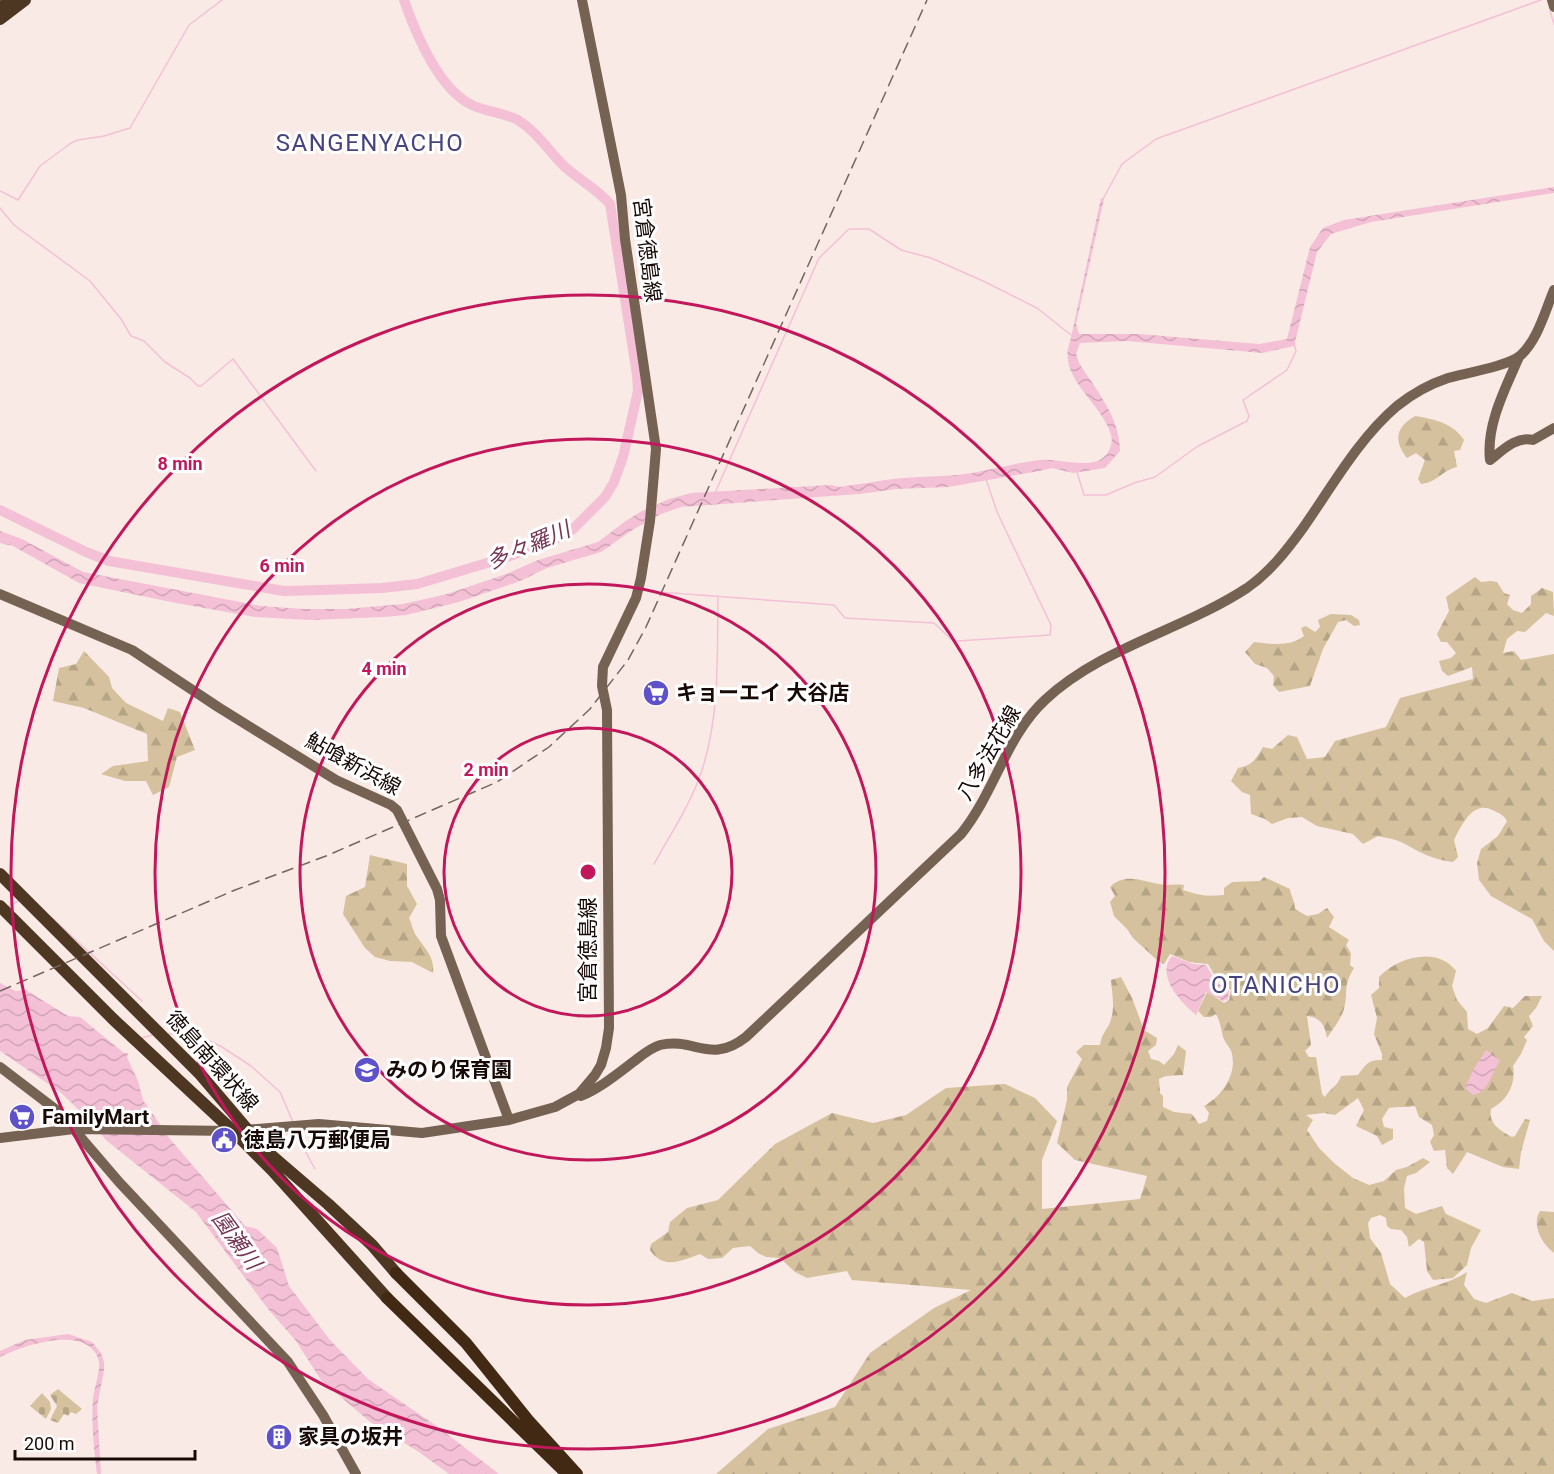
<svg xmlns="http://www.w3.org/2000/svg" width="1554" height="1474" viewBox="0 0 1554 1474" font-family="Roboto,'Noto Sans JP',sans-serif">
<style>
.forest{fill:url(#forest-firs)}
.cemetery{fill:url(#cemetery-stones)}
.water{fill:url(#water-waves)}
.lines{fill:none;stroke-linecap:round;stroke-linejoin:round}
.stream{stroke:#f4c0d6;stroke-width:1.5}
.river{stroke:#f4c0d6;stroke-width:10}
.secondary{stroke:#756253;stroke-width:10}
.trunk{stroke:#4d3622;stroke-width:12}
.motorway{stroke:#412914;stroke-width:12}
.rail{stroke:#746561;stroke-width:1.5;stroke-dasharray:12 6;stroke-linecap:butt}
.ring{fill:none;stroke:#c2185b;stroke-width:3}
.labels{text-anchor:middle;stroke-width:6;stroke-linejoin:round;paint-order:stroke}
.street-label{font-size:21px;fill:#170a06;stroke:#fff}
.poi-label{font-size:21px;font-weight:bold;fill:#170a06;stroke:#fff;text-anchor:start}
.water-label{font-size:22px;font-style:italic;fill:#763756;stroke:#fff}
.quarter-label{font-size:24px;letter-spacing:1.5px;fill:#464380;stroke:#fff}
.centre{fill:#c2185b;stroke:#fff;stroke-width:3}
.ring-label{font-size:18px;text-anchor:middle;font-weight:bold;fill:#c2185b;stroke:#fff;stroke-width:6;stroke-linejoin:round;paint-order:stroke}
</style>
<defs>
<pattern id="forest-firs" width="22" height="20" patternUnits="userSpaceOnUse" patternTransform="scale(1.5)"><rect width="22" height="20" fill="#d5c19d"/><path d="M5 1l3.5 6h-7zM16 11l3.5 6h-7z" fill="#b6a486"/></pattern>
<pattern id="cemetery-stones" width="16" height="16" patternUnits="userSpaceOnUse" patternTransform="scale(1.5)"><rect width="16" height="16" fill="#d5c19d"/><path d="M2 7V4a2 2 0 0 1 4 0v3zM10 15v-3a2 2 0 0 1 4 0v3z" fill="#b6a486"/></pattern>
<pattern id="water-waves" width="16" height="10" patternUnits="userSpaceOnUse" patternTransform="scale(1.5)"><rect width="16" height="10" fill="#f4c0d6"/><path d="M0 5q4-4 8 0t8 0" fill="none" stroke="#d0a4b6"/></pattern>
</defs>
<rect width="100%" height="100%" fill="#faeae5"/>
<!-- forest -->
<path class="forest" d="M 1415,416 C 1434,419 1453,423 1464,440 L 1460,450 L 1454,451 L 1457,467 C 1441,471 1438,482 1421,484 L 1418,479 L 1425,460 L 1416,453 L 1407,458 C 1393,440 1396,427 1415,416 Z
M 1475,577 L 1481,582 L 1491,581 L 1497,582 L 1504,593 L 1510,595 L 1507,604 L 1513,610 L 1522,613 L 1531,604 L 1531,596 L 1542,588 L 1553,592 L 1554,616 L 1546,613 L 1525,632 L 1517,631 L 1507,639 L 1503,653 L 1514,651 L 1521,660 L 1554,654 L 1554,951 L 1544,941 L 1532,919 L 1491,896 L 1479,880 L 1477,863 L 1481,849 L 1498,836 L 1507,821 C 1504,815 1499,813 1492,810 C 1473,800 1461,826 1454,840 L 1458,857 L 1453,862 C 1434,860 1419,852 1403,843 C 1396,839 1386,838 1378,836 L 1363,844 L 1353,834 L 1317,826 L 1302,817 L 1288,818 L 1272,824 L 1265,819 L 1251,814 L 1250,795 L 1242,792 L 1231,781 L 1238,768 C 1252,766 1256,759 1263,747 L 1272,749 L 1288,735 L 1297,737 L 1307,759 L 1325,757 L 1335,741 L 1386,727 L 1400,698 L 1473,679 L 1472,667 L 1448,676 L 1442,671 L 1439,661 L 1451,658 L 1456,653 L 1447,642 L 1441,642 L 1437,634 L 1449,611 L 1446,597 Z
M 1331,614 L 1351,615 L 1359,620 L 1360,625 L 1354,626 L 1346,620 L 1338,622 L 1323,649 L 1310,686 L 1279,692 L 1273,685 L 1274,676 L 1267,668 L 1255,664 L 1245,652 L 1254,642 C 1270,644 1291,647 1304,636 L 1301,628 L 1306,626 L 1315,632 L 1320,627 L 1318,620 Z
M 84,651 L 109,677 L 112,688 L 126,703 L 163,721 L 168,708 L 180,712 L 195,750 L 177,757 L 169,787 L 153,795 L 146,781 L 125,781 L 101,774 L 113,766 L 148,761 L 147,734 L 84,708 L 53,701 L 59,668 L 76,664 Z
M 370,855 L 407,864 L 407,886 L 417,904 L 409,918 C 412,924 413,932 417,937 C 425,948 435,958 433,973 L 412,962 L 390,961 L 375,957 L 365,948 L 343,914 L 346,896 L 365,887 Z
M 1264,877 L 1290,889 C 1291,897 1295,901 1295,909 L 1307,916 L 1318,914 L 1327,908 L 1334,917 L 1329,927 L 1349,940 L 1346,945 L 1351,953 L 1350,965 L 1354,968 C 1342,988 1349,990 1344,1009 C 1341,1019 1333,1029 1327,1038 C 1325,1025 1320,1017 1307,1016 L 1311,1045 L 1305,1051 L 1309,1057 L 1316,1057 L 1322,1094 L 1325,1097 C 1329,1089 1338,1086 1341,1076 L 1358,1075 C 1365,1065 1369,1059 1382,1060 L 1382,1054 L 1374,1034 L 1377,1018 L 1371,995 L 1379,988 L 1379,977 C 1398,957 1437,946 1456,971 L 1452,986 L 1457,1000 L 1467,1012 L 1468,1029 L 1477,1034 L 1488,1028 L 1504,1006 L 1513,1008 L 1525,996 L 1542,996 L 1536,1008 L 1529,1016 L 1533,1026 L 1524,1037 L 1527,1040 L 1521,1054 L 1513,1066 C 1516,1084 1508,1100 1491,1109 C 1488,1124 1501,1131 1512,1137 L 1515,1136 L 1525,1119 L 1530,1120 L 1521,1152 L 1519,1169 L 1503,1167 L 1467,1152 L 1453,1174 L 1447,1168 L 1445,1150 L 1434,1151 L 1430,1142 L 1434,1135 L 1432,1125 L 1419,1117 L 1415,1106 C 1406,1108 1398,1106 1389,1108 L 1382,1119 L 1384,1127 L 1393,1129 L 1393,1139 L 1382,1145 L 1377,1136 L 1356,1126 L 1364,1110 L 1358,1098 L 1335,1115 L 1324,1113 L 1306,1115 L 1313,1120 L 1307,1130 L 1319,1148 L 1334,1163 L 1353,1178 L 1369,1185 L 1384,1181 L 1396,1170 L 1407,1167 L 1423,1158 L 1430,1162 L 1416,1173 L 1407,1176 L 1404,1188 L 1405,1208 L 1416,1214 L 1442,1206 L 1446,1214 L 1481,1230 L 1471,1248 L 1467,1265 L 1453,1278 L 1433,1280 L 1427,1271 L 1424,1242 L 1419,1239 L 1409,1247 L 1407,1237 L 1401,1230 L 1391,1229 L 1387,1226 L 1386,1218 L 1380,1215 L 1371,1218 L 1368,1223 L 1370,1238 L 1381,1253 L 1390,1284 L 1405,1298 C 1426,1286 1448,1285 1467,1272 L 1464,1285 L 1474,1299 L 1486,1303 L 1512,1293 L 1532,1301 L 1554,1298 L 1554,1474 L 716,1474 L 768,1429 L 835,1407 L 870,1353 L 934,1308 L 971,1290 L 852,1280 L 847,1271 L 807,1278 L 795,1272 L 780,1258 L 766,1257 L 758,1253 L 750,1246 L 733,1248 L 722,1258 L 708,1259 L 700,1254 C 681,1261 663,1270 650,1250 L 651,1244 L 668,1232 L 670,1222 L 687,1208 L 718,1200 L 775,1144 L 832,1113 L 873,1123 L 906,1115 L 946,1088 L 1005,1084 L 1035,1098 L 1057,1121 L 1042,1160 L 1042,1209 L 1140,1199 L 1147,1176 L 1075,1160 L 1057,1143 L 1067,1100 L 1067,1087 L 1082,1059 L 1076,1052 L 1084,1045 L 1100,1045 C 1102,1031 1109,1029 1111,1019 C 1115,1007 1112,993 1111,980 L 1121,977 L 1132,998 L 1144,1030 L 1157,1038 L 1156,1045 L 1148,1051 L 1151,1059 L 1159,1061 L 1164,1065 L 1174,1054 L 1178,1045 L 1186,1051 L 1183,1075 L 1166,1076 L 1159,1079 L 1160,1093 L 1163,1096 L 1163,1107 L 1174,1112 L 1192,1114 L 1199,1124 L 1207,1121 L 1209,1113 L 1204,1106 C 1221,1097 1237,1075 1232,1054 C 1231,1048 1225,1043 1223,1037 C 1221,1029 1220,1021 1216,1014 L 1211,1017 L 1204,1017 L 1198,1011 L 1207,992 L 1224,1003 L 1229,1000 L 1231,990 L 1217,979 L 1208,964 L 1189,962 L 1170,954 L 1164,964 L 1158,961 L 1134,939 L 1127,929 L 1114,916 L 1110,902 L 1115,896 L 1110,887 C 1126,871 1146,883 1165,885 C 1171,885 1177,884 1184,885 L 1183,890 C 1198,895 1208,897 1224,895 L 1224,888 L 1232,882 L 1260,881 Z
M 1540,1211 L 1554,1212 L 1554,1253 C 1542,1244 1531,1225 1540,1211 Z"/>
<!-- cemetery -->
<path class="cemetery" d="M 58,1389 L 82,1409 L 76,1414 L 71,1412 L 68,1416 L 64,1414 L 58,1423 L 50,1420 L 57,1406 L 50,1395 Z
M 42,1393 L 50,1402 L 51,1409 L 46,1419 L 30,1406 Z"/>
<!-- water -->
<path class="water" d="M 1554,187 L 1554,193 L 1371,222 L 1331,234 L 1317,252 L 1294,346 L 1262,353 L 1127,341 L 1080,343 L 1076,354 L 1079,363 C 1096,390 1120,417 1120,451 L 1105,468 L 1073,473 L 1052,468 L 1039,471 L 948,487 L 896,489 L 859,494 L 681,507 L 661,514 L 634,529 L 601,552 L 547,568 L 520,581 L 459,602 L 406,615 L 384,617 L 310,620 L 255,617 L 176,603 L 79,583 L 13,546 L 0,543 L 0,531 L 22,539 L 83,572 L 261,606 L 304,609 L 346,609 L 403,604 L 447,594 L 506,574 L 538,560 L 598,542 L 627,520 L 642,511 L 669,499 L 691,493 L 831,485 L 840,487 C 861,484 882,480 903,478 C 926,476 949,477 972,473 C 994,469 1016,463 1039,460 C 1059,458 1078,467 1098,461 C 1107,457 1114,445 1111,435 C 1103,404 1056,377 1070,342 L 1101,198 L 1104,199 L 1076,324 L 1079,334 L 1139,334 L 1259,344 L 1287,339 L 1310,247 L 1323,228 L 1344,220 Z
M 1172,956 L 1193,964 L 1206,965 L 1217,983 L 1229,990 L 1228,999 L 1223,1001 L 1206,992 L 1196,1015 C 1181,1003 1155,975 1172,956 Z
M 0,983 L 15,991 L 26,990 L 68,1016 L 80,1017 L 124,1053 L 128,1053 L 127,1057 L 138,1081 L 143,1100 L 170,1139 L 245,1226 L 257,1229 L 277,1248 L 289,1286 L 330,1340 L 368,1379 L 438,1427 L 499,1474 L 449,1474 L 419,1452 L 369,1421 L 321,1380 L 296,1341 L 268,1309 L 196,1212 L 107,1141 L 85,1116 L 60,1092 L 0,1051 Z
M 1486,1050 L 1500,1061 C 1491,1072 1490,1092 1473,1095 L 1465,1088 L 1473,1070 Z
M 68,1334 L 92,1342 L 101,1353 L 104,1362 L 104,1370 L 97,1407 L 101,1474 L 97,1474 C 94,1450 91,1424 93,1399 C 94,1387 102,1369 98,1358 C 85,1324 22,1346 0,1357 L 0,1351 L 25,1340 Z"/>
<g class="lines">
<!-- stream -->
<path class="stream" d="M 1550,11 L 1554,24
M 0,191 L 18,200 L 40,166 L 71,143 L 78,140 L 104,136 L 130,128 L 189,25 L 222,0
M 1103,199 L 1122,164 L 1156,139 L 1541,0
M 0,208 L 14,225 L 90,281 L 121,319 L 131,336 L 144,341 L 165,362 L 190,378 L 198,386 L 201,386 L 233,359 L 316,471
M 1077,472 L 1084,495 L 1106,495 L 1134,483 L 1155,477 L 1198,446 L 1247,421 L 1249,416 L 1243,400 L 1287,370 L 1296,351 L 1294,343
M 715,493 L 819,258 L 849,229 L 869,229 L 901,250 L 931,258 L 983,281 L 1037,308 L 1071,335
M 658,592 L 834,605 L 845,618 L 934,623 L 952,640 L 958,641 L 1050,635 L 1051,625 L 997,512 L 986,479
M 654,864 C 671,833 691,804 702,770 C 720,715 717,655 718,597
M 7,907 L 18,901
M 52,918 L 142,1001
M 169,1034 L 193,1033 L 222,1047 L 251,1066 L 280,1092 L 293,1122
M 142,1038 L 152,1035
M 296,1129 L 304,1149 L 315,1169"/>
<!-- river -->
<path class="river" d="M 0,510 L 86,552 L 109,561 L 284,591 L 322,590 L 382,588 L 417,584 L 507,557 L 558,538 L 572,530 L 605,497 L 614,482 L 623,457 L 638,391 L 637,375 L 610,204 C 596,188 579,180 564,166 C 548,150 537,132 518,120 C 504,113 488,112 474,106 C 439,91 416,34 404,0"/>
<!-- secondary -->
<path class="secondary" d="M 1552,0 L 1554,7
M 1519,357 C 1505,389 1486,425 1490,460 C 1503,450 1516,436 1533,440 L 1554,428
M 0,594 L 132,650 L 218,707 L 336,780 L 391,805 L 397,810 L 437,889 L 440,900 L 441,936 L 509,1120
M 0,1067 L 59,1112 L 119,1182 L 288,1362 L 323,1415 L 356,1474
M 581,1096 C 600,1088 616,1075 633,1062 C 641,1056 650,1048 660,1045 C 695,1037 710,1065 746,1037 L 961,834 C 995,792 1006,736 1045,700 C 1102,647 1183,630 1247,588 C 1270,572 1287,550 1303,528 C 1331,488 1359,438 1397,406 C 1412,394 1430,384 1448,378 C 1466,373 1509,366 1521,355 C 1538,339 1545,311 1554,290
M 0,1138 L 74,1129 L 233,1131 L 319,1124 L 422,1133 L 509,1120 L 555,1107 L 579,1094 L 595,1075 L 601,1065 L 606,1048 L 609,1028 L 607,710 L 602,686 L 603,667 L 636,598 L 641,578 L 650,521 L 656,449 L 625,239 L 621,195 L 582,0"/>
<!-- trunk -->
<path class="trunk" d="M 0,8 L 11,0
M 0,19 L 25,0
M 0,874 L 200,1074 L 264,1149 L 328,1204 L 372,1245 L 396,1273
M 0,906 L 113,1019 L 233,1131 L 272,1170 L 387,1298"/>
<!-- motorway -->
<path class="motorway" d="M 396,1273 L 466,1343 L 528,1420 L 577,1474
M 387,1298 L 564,1471"/>
<!-- rail -->
<path class="rail" d="M 0,991 L 235,890 L 326,856 L 497,782 L 549,747 L 590,709 L 628,660 L 646,627 L 927,0"/>
</g>
<!-- distance rings -->
<g class="ring">
<circle cx="588" cy="872" r="144"/>
<circle cx="588" cy="872" r="288"/>
<circle cx="588" cy="872" r="433"/>
<circle cx="588" cy="872" r="577"/>
</g>
<!-- icons -->
<defs>
<symbol id="supermarket-disc" viewBox="-11 -11 22 22"><circle r="9.5" fill="#5f51c9" stroke="#fff"/><path d="M-6-5.5h2.5l.6 2H6L4.5 2H-2.5L-4.4-4H-6ZM-1.5 3.2a1.3 1.3 0 1 0 .1 0ZM3 3.2a1.3 1.3 0 1 0 .1 0Z" fill="#fff"/></symbol>
<symbol id="school-disc" viewBox="-11 -11 22 22"><circle r="9.5" fill="#5f51c9" stroke="#fff"/><path d="M0-5L7-2L0 1L-7-2ZM-4 1L0 2.5L4 1V4Q0 6-4 4Z" fill="#fff"/></symbol>
<symbol id="civic-disc" viewBox="-11 -11 22 22"><circle r="9.5" fill="#5f51c9" stroke="#fff"/><path d="M-.6-6.5H3V-4.5H.6V-3L4-1V1h2V6H-6V1h2V-1L-.6-3ZM-1.2 2.5V6h2.4V2.5Z" fill="#fff"/></symbol>
<symbol id="building-disc" viewBox="-11 -11 22 22"><circle r="9.5" fill="#5f51c9" stroke="#fff"/><path d="M-4-6H4V6H1V3H-1V6H-4ZM-2.5-4.3h1.7v1.8h-1.7ZM.8-4.3h1.7v1.8H.8ZM-2.5-1h1.7V.8h-1.7ZM.8-1h1.7V.8H.8Z" fill="#fff"/></symbol>
</defs>
<g fill-rule="evenodd">
<use href="#supermarket-disc" x="641" y="678" width="30" height="30"/>
<use href="#school-disc" x="352" y="1055" width="30" height="30"/>
<use href="#supermarket-disc" x="7" y="1102" width="30" height="30"/>
<use href="#civic-disc" x="209" y="1125" width="30" height="30"/>
<use href="#building-disc" x="264" y="1422" width="30" height="30"/>
</g>
<g class="labels">
<!-- street labels -->
<g class="street-label">
<text transform="translate(647 250) rotate(83)" y="7">宮倉徳島線</text>
<text transform="translate(989 753) rotate(-60)" y="7">八多法花線</text>
<text transform="translate(353 764) rotate(29)" y="7">鮎喰新浜線</text>
<text transform="translate(588 950) rotate(-90)" y="7">宮倉徳島線</text>
<text transform="translate(212 1061) rotate(48)" y="7">徳島南環状線</text>
</g>
<!-- poi labels -->
<g class="poi-label">
<text x="676" y="700">キョーエイ 大谷店</text>
<text x="386" y="1077">みのり保育園</text>
<text x="42" y="1124">FamilyMart</text>
<text x="244" y="1147">徳島八万郵便局</text>
<text x="298" y="1444">家具の坂井</text>
</g>
<!-- water labels -->
<g class="water-label">
<text transform="translate(528 545) rotate(-23)" y="8">多々羅川</text>
<text transform="translate(237 1240) rotate(54)" y="8">園瀬川</text>
</g>
<!-- quarter labels -->
<g class="quarter-label">
<text x="370" y="151">SANGENYACHO</text>
<text x="1276" y="993">OTANICHO</text>
</g>
</g>
<circle cx="588" cy="872" r="9" class="centre"/>
<g class="ring-label">
<text x="180" y="470">8 min</text>
<text x="282" y="572">6 min</text>
<text x="384" y="675">4 min</text>
<text x="486" y="776">2 min</text>
</g>
<!-- scale -->
<path d="M15 1450v9h180v-9" fill="none" stroke="#170a06" stroke-width="3"/>
<text x="24" y="1450" font-size="18" fill="#170a06" stroke="#ffffff" stroke-width="4.5" paint-order="stroke">200 m</text>
</svg>
